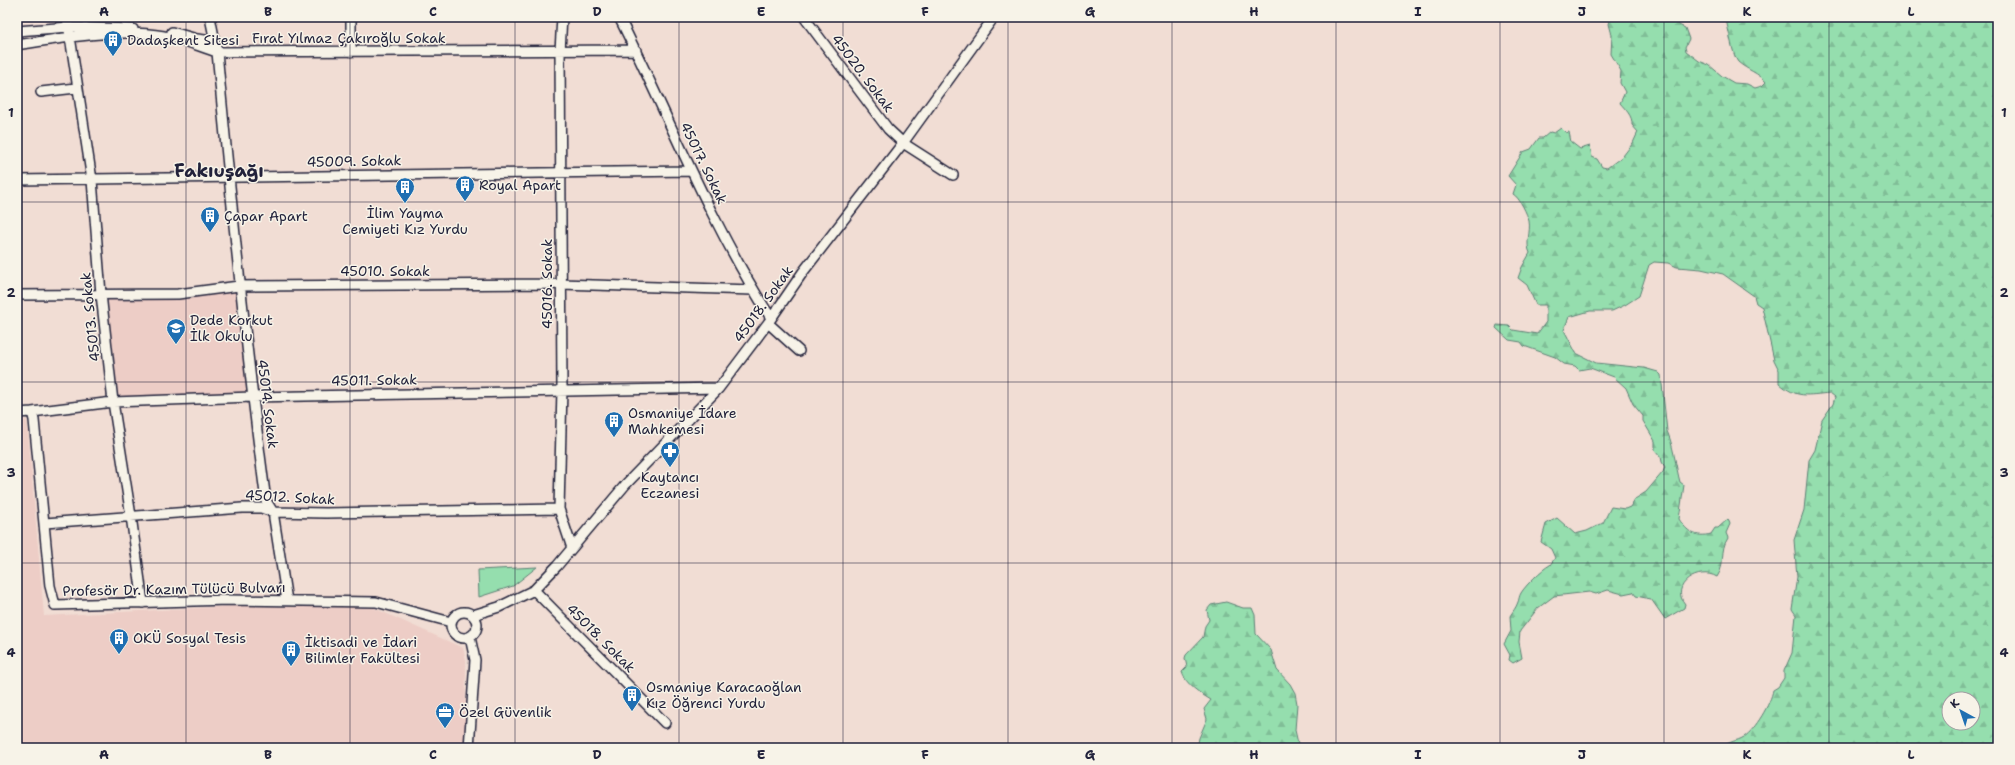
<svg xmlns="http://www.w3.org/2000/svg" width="2015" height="765" viewBox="0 0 2015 765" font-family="'Shantell Sans',sans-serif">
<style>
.built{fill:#edcdc6}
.forest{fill:url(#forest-firs);stroke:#5c8074;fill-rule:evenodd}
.park{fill:#95deae;stroke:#5c8074}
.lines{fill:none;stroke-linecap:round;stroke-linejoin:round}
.minor-casing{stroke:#22223b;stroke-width:12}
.minor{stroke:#f7f3e8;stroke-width:9}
.grid{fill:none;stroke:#22223b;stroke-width:1;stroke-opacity:0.55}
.labels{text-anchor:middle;stroke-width:3;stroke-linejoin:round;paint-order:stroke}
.street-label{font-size:14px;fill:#22223b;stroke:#f7f3e8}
.poi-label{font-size:14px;fill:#22223b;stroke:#f7f3e8;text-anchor:start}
.district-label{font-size:18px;font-weight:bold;fill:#22223b;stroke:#f7f3e8}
.neatline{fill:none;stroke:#22223b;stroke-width:1.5}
.grid-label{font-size:13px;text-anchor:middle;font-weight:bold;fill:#22223b}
</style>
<defs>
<pattern id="forest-firs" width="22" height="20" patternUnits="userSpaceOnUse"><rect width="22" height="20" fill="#95deae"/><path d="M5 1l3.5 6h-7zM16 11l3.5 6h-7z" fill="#80be97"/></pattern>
</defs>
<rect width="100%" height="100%" fill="#f1ddd4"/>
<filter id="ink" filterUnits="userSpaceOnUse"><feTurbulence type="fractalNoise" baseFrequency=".025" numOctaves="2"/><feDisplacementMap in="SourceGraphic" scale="8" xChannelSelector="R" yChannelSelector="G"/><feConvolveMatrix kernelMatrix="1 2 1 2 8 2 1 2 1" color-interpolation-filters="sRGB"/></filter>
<g filter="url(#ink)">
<!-- built -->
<path class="built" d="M 239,286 L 252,397 L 113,402 L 101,294 L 178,294 Z
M 17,420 L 27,420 L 44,616 L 237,606 L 374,608 L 463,648 L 466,660 L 465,748 L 17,748 Z"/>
<!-- forest -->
<path class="forest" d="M 1611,17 L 1673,17 L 1679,25 L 1685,28 L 1689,39 L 1685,47 L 1686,51 L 1699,61 L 1709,65 L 1722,76 L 1734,83 L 1747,84 L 1755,88 L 1762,86 L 1766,82 C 1759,73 1747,70 1738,62 C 1732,55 1729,28 1725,17 L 1998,17 L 1998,748 L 1722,748 C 1730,740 1736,742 1744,737 C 1755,730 1771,703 1773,690 L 1778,687 L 1784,678 L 1784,671 L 1792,653 L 1796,615 L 1792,609 L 1797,577 L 1794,540 L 1804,510 L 1809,460 L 1815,450 L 1822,420 L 1833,404 L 1835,397 L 1830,393 C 1807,395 1797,399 1779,383 L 1779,370 L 1774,360 L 1762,307 L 1756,303 L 1754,296 L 1723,274 L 1701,269 L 1677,267 L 1668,263 L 1654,262 L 1649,265 L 1639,296 L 1625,305 L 1612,311 L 1590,311 L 1569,317 L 1564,330 L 1576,353 L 1596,363 L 1644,368 L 1658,372 L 1661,375 L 1667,431 C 1673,444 1676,467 1680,482 L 1684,485 L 1679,519 C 1687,532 1696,538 1711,534 L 1715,528 L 1718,528 L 1728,519 L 1730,524 L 1726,533 L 1728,538 C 1719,551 1726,564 1717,577 C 1699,566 1669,585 1685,604 L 1684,608 L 1665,619 L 1651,599 L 1636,596 L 1633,592 L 1623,594 L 1608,590 L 1596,594 L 1589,592 L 1554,596 L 1538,608 L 1520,631 L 1519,642 L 1522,658 L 1513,663 L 1509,660 L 1510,655 L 1504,644 L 1511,631 L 1510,616 C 1513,611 1516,608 1518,602 C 1519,600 1519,596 1521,593 C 1525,586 1542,569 1550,565 L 1555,558 L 1551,549 L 1541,542 L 1546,524 L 1557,518 L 1575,534 L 1587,531 L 1603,523 L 1611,507 L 1625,509 L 1630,507 L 1635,499 L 1646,492 L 1663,472 L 1665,467 L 1662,462 L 1661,457 L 1655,450 L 1655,441 L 1643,421 L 1643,416 L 1633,404 L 1626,388 L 1614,377 L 1590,368 L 1579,370 L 1575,366 L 1564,364 L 1555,357 L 1524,346 L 1521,342 L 1509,340 L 1496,328 L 1497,325 L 1509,326 L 1513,330 L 1537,334 L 1546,322 L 1546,305 L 1536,305 L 1527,285 L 1518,278 L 1522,267 L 1530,253 C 1525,243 1531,232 1529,221 C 1527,214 1520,198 1513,194 L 1516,185 L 1508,176 L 1523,152 L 1531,149 L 1539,138 L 1543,138 L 1550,132 L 1554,133 L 1561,128 L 1566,133 L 1569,132 L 1571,142 L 1580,149 L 1590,146 L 1592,157 L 1597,159 L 1602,167 L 1607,168 L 1623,156 L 1633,143 L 1638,132 L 1632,125 C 1633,116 1625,109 1620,103 L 1625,92 L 1620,83 L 1621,71 L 1611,54 L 1612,35 L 1609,24 ZM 1949,699 L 1973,699 L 1973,723 L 1949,723 Z
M 1226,602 L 1243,608 L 1252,608 L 1255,615 L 1256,634 L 1271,650 L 1277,670 L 1290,684 L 1295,693 L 1297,704 L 1295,730 L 1299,748 L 1197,748 L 1199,738 L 1207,719 L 1204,709 L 1211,700 C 1201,694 1185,684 1182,672 L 1187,667 L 1185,658 L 1186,655 L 1203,637 L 1205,626 L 1209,620 L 1207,610 L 1211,605 Z"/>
<!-- park -->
<path class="park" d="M 537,567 L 513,586 L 479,597 L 478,570 Z"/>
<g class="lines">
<defs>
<path id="minor" d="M 67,17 L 92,180 L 101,294 L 113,402 L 131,516 L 143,603
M 210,17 L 217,52 C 231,202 246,352 266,501 L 273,512 L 287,601
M 351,17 L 351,52
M 562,17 L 560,51 L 562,389 L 559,509 L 572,548
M 619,17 C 669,117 710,223 771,318
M 804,17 L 888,129 L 903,143 L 953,175
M 17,31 L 69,27 L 133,29
M 172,32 L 197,39 L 213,41
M 17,45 C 63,38 118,28 164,36 C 181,38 200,47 217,52 L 636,50
M 41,92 L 76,88
M 17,180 L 691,171
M 17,295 L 178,294 L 239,286 L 561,284 L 753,290
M 768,323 L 799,351
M 32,412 L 113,402 L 252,397 L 719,388
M 17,413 L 32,412 L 34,420 L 50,586 L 55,605 L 228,600 L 376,602 L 451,622
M 45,523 L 242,508 L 261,508 L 273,512 L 326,513 L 559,509
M 534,590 L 665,723
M451 625a13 13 0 1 1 26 0a13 13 0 1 1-26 0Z
M 473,615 L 499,607 L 534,590 L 557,566 L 626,484 L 719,388 L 768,323 L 803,272 L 903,143 L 994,17
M 469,748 L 475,660 L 470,637"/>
</defs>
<!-- minor casing -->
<use href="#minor" class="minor-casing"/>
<!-- minor -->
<use href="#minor" class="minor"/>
</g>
</g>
<!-- grid -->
<path class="grid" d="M 186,17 L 186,748M 350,17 L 350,748M 515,17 L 515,748M 679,17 L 679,748M 843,17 L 843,748M 1008,17 L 1008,748M 1172,17 L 1172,748M 1336,17 L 1336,748M 1500,17 L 1500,748M 1664,17 L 1664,748M 1829,17 L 1829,748M 17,202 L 1998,202M 17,382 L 1998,382M 17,563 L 1998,563"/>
<!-- icons -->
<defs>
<symbol id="building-pin" viewBox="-11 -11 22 30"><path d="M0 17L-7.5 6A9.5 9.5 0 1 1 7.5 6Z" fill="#1f6fb2" stroke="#f7f3e8"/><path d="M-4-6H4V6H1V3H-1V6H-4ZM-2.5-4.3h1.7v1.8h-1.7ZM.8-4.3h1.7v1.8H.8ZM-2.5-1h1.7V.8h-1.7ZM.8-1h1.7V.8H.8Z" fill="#fff"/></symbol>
<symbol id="school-pin" viewBox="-11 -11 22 30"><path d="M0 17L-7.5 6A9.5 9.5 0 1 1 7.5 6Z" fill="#1f6fb2" stroke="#f7f3e8"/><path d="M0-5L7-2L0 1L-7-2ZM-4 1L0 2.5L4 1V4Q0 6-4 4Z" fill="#fff"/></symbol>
<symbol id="pharmacy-pin" viewBox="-11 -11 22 30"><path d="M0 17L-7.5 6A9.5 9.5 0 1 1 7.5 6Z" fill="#1f6fb2" stroke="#f7f3e8"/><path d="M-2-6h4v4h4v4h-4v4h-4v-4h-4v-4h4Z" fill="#fff"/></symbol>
<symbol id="office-pin" viewBox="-11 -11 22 30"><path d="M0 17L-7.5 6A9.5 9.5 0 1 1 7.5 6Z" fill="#1f6fb2" stroke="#f7f3e8"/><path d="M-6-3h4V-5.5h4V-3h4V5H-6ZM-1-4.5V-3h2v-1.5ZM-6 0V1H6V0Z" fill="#fff"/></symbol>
</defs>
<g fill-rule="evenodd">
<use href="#building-pin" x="102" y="29" width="22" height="30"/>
<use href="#building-pin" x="454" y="174" width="22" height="30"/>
<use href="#building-pin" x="394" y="176" width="22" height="30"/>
<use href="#building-pin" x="199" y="205" width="22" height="30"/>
<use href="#school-pin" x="165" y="317" width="22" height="30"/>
<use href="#building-pin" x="603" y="410" width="22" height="30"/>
<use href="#pharmacy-pin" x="659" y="440" width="22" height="30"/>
<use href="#building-pin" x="108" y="627" width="22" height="30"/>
<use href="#building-pin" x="280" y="639" width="22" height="30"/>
<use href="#building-pin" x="621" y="684" width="22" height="30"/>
<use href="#office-pin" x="434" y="701" width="22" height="30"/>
</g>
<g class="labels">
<!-- street labels -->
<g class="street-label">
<text x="349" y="43">Fırat Yılmaz Çakıroğlu Sokak</text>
<text transform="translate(863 73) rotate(53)" y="5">45020. Sokak</text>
<text transform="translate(354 161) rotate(-1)" y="5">45009. Sokak</text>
<text transform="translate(704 163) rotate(64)" y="5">45017. Sokak</text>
<text x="385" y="276">45010. Sokak</text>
<text transform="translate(547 284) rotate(-90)" y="5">45016. Sokak</text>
<text transform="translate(763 304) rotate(-54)" y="5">45018. Sokak</text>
<text transform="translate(90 317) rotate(-96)" y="5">45013. Sokak</text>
<text transform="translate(374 380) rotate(-1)" y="5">45011. Sokak</text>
<text transform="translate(268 404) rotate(83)" y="5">45014. Sokak</text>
<text transform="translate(290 497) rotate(3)" y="5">45012. Sokak</text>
<text transform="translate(174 589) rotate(-1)" y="5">Profesör Dr. Kazım Tülücü Bulvarı</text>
<text transform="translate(601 638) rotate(45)" y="5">45018. Sokak</text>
</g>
<!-- poi labels -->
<g class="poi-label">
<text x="127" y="45">Dadaşkent Sitesi</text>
<text x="479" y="190">Royal Apart</text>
<text x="405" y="218" text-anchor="middle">İlim Yayma<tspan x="405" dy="16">Cemiyeti Kız Yurdu</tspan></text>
<text x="224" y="221">Çapar Apart</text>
<text x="190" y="325">Dede Korkut<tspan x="190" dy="16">İlk Okulu</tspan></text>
<text x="628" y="418">Osmaniye İdare<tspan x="628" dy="16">Mahkemesi</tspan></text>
<text x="670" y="482" text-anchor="middle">Kaytancı<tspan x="670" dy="16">Eczanesi</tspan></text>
<text x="133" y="643">OKÜ Sosyal Tesis</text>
<text x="305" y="647">İktisadi ve İdari<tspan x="305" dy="16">Bilimler Fakültesi</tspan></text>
<text x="646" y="692">Osmaniye Karacaoğlan<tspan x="646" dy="16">Kız Öğrenci Yurdu</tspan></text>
<text x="459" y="717">Özel Güvenlik</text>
</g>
<!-- district labels -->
<g class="district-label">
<text x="219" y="177">Fakıuşağı</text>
</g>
</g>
<!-- margin -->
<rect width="2015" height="765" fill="none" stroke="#f7f3e8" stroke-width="44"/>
<!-- north arrow -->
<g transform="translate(1961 711) rotate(320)"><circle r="19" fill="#f7f3e8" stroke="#a29fa3"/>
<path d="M0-3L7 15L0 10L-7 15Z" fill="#1f6fb2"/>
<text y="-6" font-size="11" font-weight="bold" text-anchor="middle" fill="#22223b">K</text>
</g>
<rect x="22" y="22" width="1971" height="721" class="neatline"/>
<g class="grid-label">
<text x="104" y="16">A</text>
<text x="268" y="16">B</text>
<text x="433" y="16">C</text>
<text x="597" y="16">D</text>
<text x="761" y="16">E</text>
<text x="925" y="16">F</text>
<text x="1090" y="16">G</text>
<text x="1254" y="16">H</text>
<text x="1418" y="16">I</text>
<text x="1582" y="16">J</text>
<text x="1747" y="16">K</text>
<text x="1911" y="16">L</text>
<text x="11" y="117">1</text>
<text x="2004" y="117">1</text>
<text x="11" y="297">2</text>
<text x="2004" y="297">2</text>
<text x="11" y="477">3</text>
<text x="2004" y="477">3</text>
<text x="11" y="657">4</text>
<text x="2004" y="657">4</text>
<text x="104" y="759">A</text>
<text x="268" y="759">B</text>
<text x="433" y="759">C</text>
<text x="597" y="759">D</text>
<text x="761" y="759">E</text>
<text x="925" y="759">F</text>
<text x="1090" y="759">G</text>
<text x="1254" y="759">H</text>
<text x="1418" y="759">I</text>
<text x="1582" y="759">J</text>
<text x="1747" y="759">K</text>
<text x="1911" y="759">L</text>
</g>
</svg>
